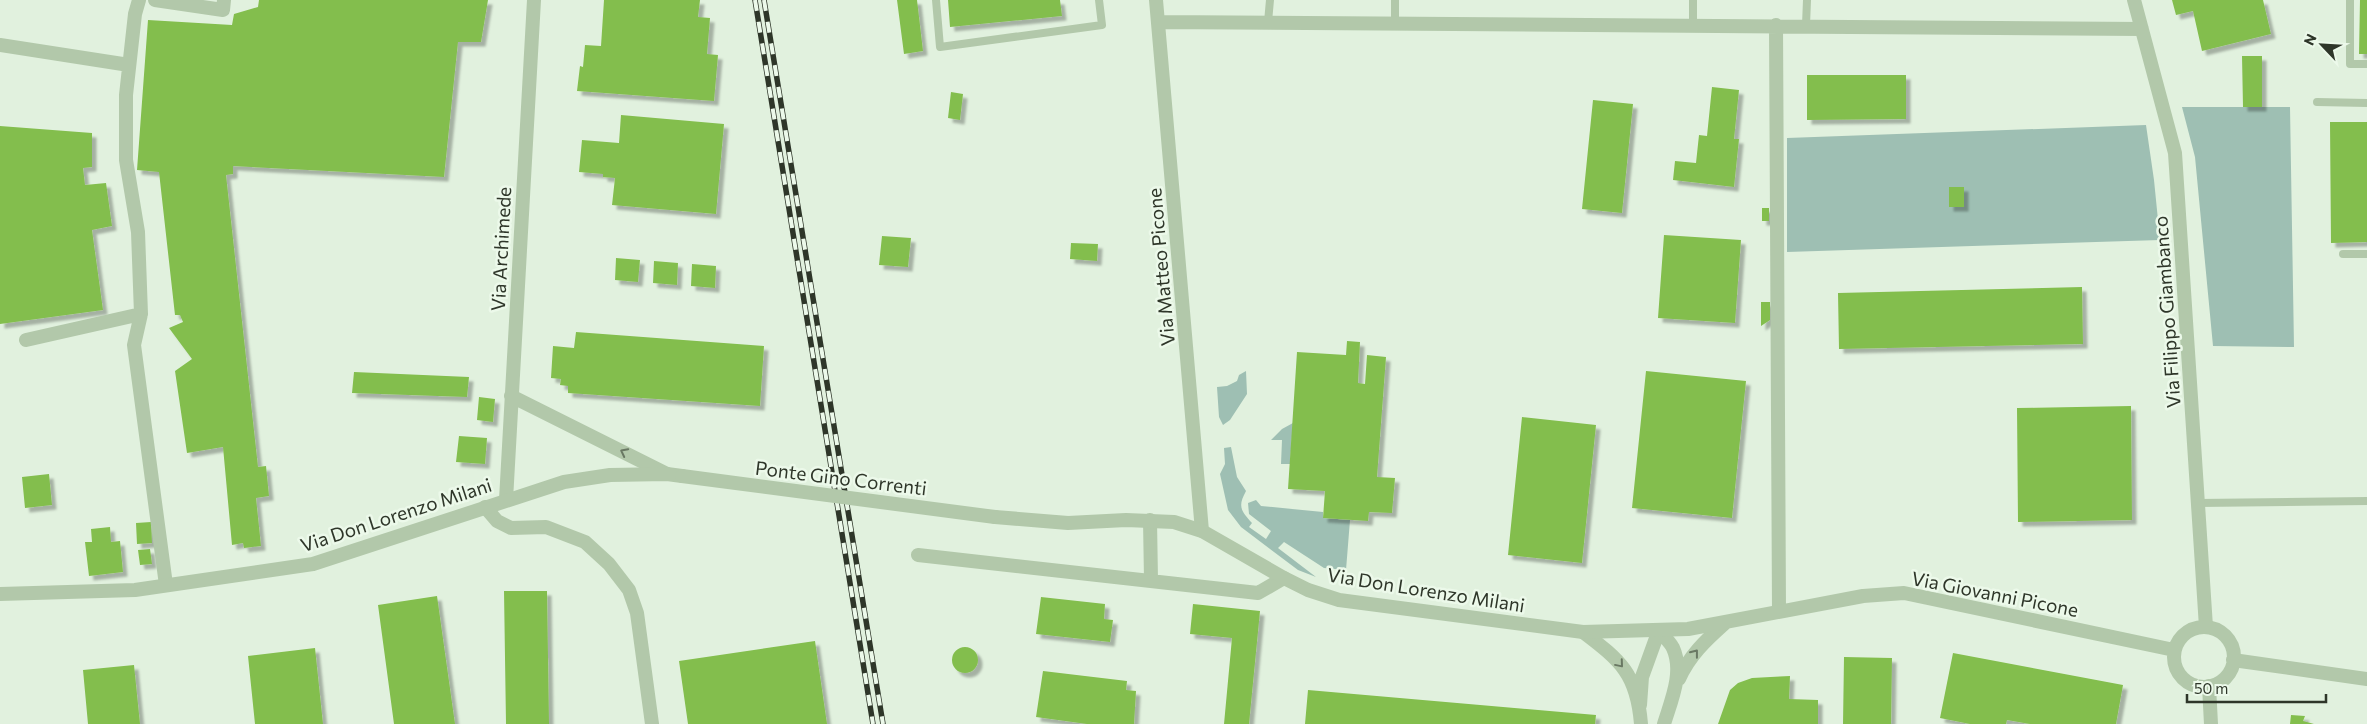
<svg xmlns="http://www.w3.org/2000/svg" width="2367" height="724" viewBox="0 0 2367 724" font-family="Commissioner,sans-serif">
<style>
.green{fill:#9ebfb3}
.building{fill:#83be4e;filter:url(#shadow)}
.lines{fill:none;stroke-linecap:round;stroke-linejoin:round}
.service{stroke:#b2c8aa;stroke-width:8}
.minor{stroke:#b2c8aa;stroke-width:14}
.tertiary{stroke:#b2c8aa;stroke-width:14}
.rail-casing{stroke:#2e3629;stroke-width:5.5}
.rail{stroke:#ecf9ea;stroke-width:4;stroke-dasharray:11;stroke-linecap:butt}
.tertiary-bridge{stroke:#b2c8aa;stroke-width:14}
.oneway{stroke:#697863}
.labels{text-anchor:middle;stroke-width:5;stroke-linejoin:round;paint-order:stroke}
.street-label{font-size:19px;fill:#2e3629;stroke:#ecf9ea}
</style>
<defs>
<filter id="shadow"><feDropShadow dx="4.5" dy="4.5" stdDeviation="1" flood-color="#0004"/></filter>
</defs>
<rect width="100%" height="100%" fill="#e1f1de"/>
<!-- green -->
<path class="green" d="M 2182,107 L 2290,107 L 2294,347 L 2213,346 L 2195,157 Z
M 2146,125 L 2154,180 L 2160,240 L 1787,252 L 1787,138 Z
M 1246,371 L 1247,394 L 1230,420 L 1223,425 L 1219,417 L 1217,387 L 1227,386 L 1237,381 L 1239,375 Z
M 1293,423 L 1290,464 L 1281,464 L 1282,440 L 1271,440 L 1282,429 Z
M 1231,447 L 1237,477 L 1246,491 C 1238,506 1240,510 1252,523 L 1249,527 L 1266,539 L 1271,531 L 1249,514 L 1248,503 L 1256,500 L 1261,506 L 1323,512 L 1323,518 L 1350,520 L 1346,570 L 1324,568 L 1284,542 L 1278,548 L 1316,577 L 1298,570 L 1241,527 L 1228,510 L 1220,474 L 1225,464 L 1224,448 Z"/>
<!-- building -->
<path class="building" d="M 259,0 L 488,0 L 481,42 L 458,42 L 444,177 L 233,166 L 233,174 L 226,175 L 258,467 L 266,466 L 269,496 L 256,498 L 261,546 L 244,548 L 243,543 L 232,545 L 223,447 L 187,453 L 175,371 L 192,359 L 169,328 L 183,322 L 180,315 L 175,315 L 159,172 L 137,170 L 148,20 L 232,25 L 234,14 L 258,7 Z
M 604,0 L 700,0 L 698,17 L 710,18 L 707,54 L 718,55 L 714,101 L 577,91 L 580,66 L 583,67 L 585,45 L 601,46 Z
M 897,0 L 917,0 L 923,51 L 904,54 Z
M 948,0 L 1060,0 L 1062,16 L 950,27 Z
M 2172,0 L 2263,0 L 2271,34 L 2202,51 L 2193,11 L 2176,15 Z
M 2360,0 L 2367,0 L 2367,54 L 2359,54 Z
M 2242,56 L 2262,56 L 2262,107 L 2243,107 Z
M 1807,75 L 1906,75 L 1906,119 L 1807,120 Z
M 1712,87 L 1739,90 L 1734,139 L 1739,139 L 1734,187 L 1673,180 L 1675,161 L 1696,163 L 1699,135 L 1707,136 Z
M 951,92 L 963,94 L 960,120 L 948,118 Z
M 1593,100 L 1633,104 L 1622,213 L 1582,209 Z
M 621,115 L 724,124 L 716,214 L 612,205 L 615,178 L 603,177 L 603,174 L 579,172 L 582,140 L 619,143 Z
M 2330,122 L 2367,122 L 2367,242 L 2331,243 Z
M 0,126 L 92,133 L 92,167 L 83,168 L 85,185 L 106,183 L 112,226 L 92,230 L 103,310 L 0,324 Z
M 1949,187 L 1964,187 L 1964,207 L 1949,207 Z
M 1762,208 L 1769,208 L 1769,221 L 1762,221 Z
M 1664,235 L 1741,240 L 1735,323 L 1658,318 Z
M 882,236 L 911,238 L 908,267 L 879,265 Z
M 1071,243 L 1098,244 L 1097,261 L 1070,259 Z
M 616,258 L 640,260 L 638,282 L 615,280 Z
M 654,261 L 678,263 L 677,285 L 653,283 Z
M 692,264 L 716,266 L 715,288 L 691,286 Z
M 2082,287 L 2083,344 L 1839,349 L 1838,293 Z
M 1761,302 L 1770,302 L 1770,320 L 1761,326 Z
M 576,332 L 764,346 L 760,406 L 568,393 L 568,386 L 560,385 L 561,379 L 551,378 L 553,346 L 574,348 Z
M 1347,341 L 1360,342 L 1358,383 L 1365,384 L 1367,355 L 1386,357 L 1377,477 L 1395,478 L 1392,513 L 1369,512 L 1368,521 L 1323,518 L 1325,491 L 1288,489 L 1297,352 L 1346,355 Z
M 1646,371 L 1746,381 L 1732,518 L 1632,508 Z
M 354,372 L 469,377 L 467,397 L 352,393 Z
M 479,397 L 495,399 L 493,422 L 477,420 Z
M 2131,406 L 2132,520 L 2018,522 L 2017,408 Z
M 1522,417 L 1596,425 L 1582,563 L 1508,555 Z
M 459,436 L 487,438 L 485,464 L 456,462 Z
M 49,474 L 52,505 L 25,508 L 22,477 Z
M 151,522 L 152,543 L 137,544 L 136,523 Z
M 110,527 L 111,542 L 120,541 L 123,572 L 89,576 L 85,542 L 92,542 L 91,529 Z
M 150,549 L 152,564 L 140,565 L 138,550 Z
M 504,591 L 547,591 L 549,724 L 506,724 Z
M 437,596 L 455,724 L 394,724 L 378,605 Z
M 1041,597 L 1105,604 L 1104,619 L 1113,620 L 1110,642 L 1036,634 Z
M 1193,604 L 1260,611 L 1249,724 L 1224,724 L 1232,638 L 1190,634 Z
M 815,641 L 827,724 L 688,724 L 679,661 Z
M952 660a13 13 0 1 1 26 0a13 13 0 1 1-26 0Z
M 315,648 L 323,724 L 255,724 L 248,656 Z
M 1953,653 L 2123,685 L 2116,724 L 2030,724 L 2007,720 L 2006,724 L 1970,724 L 1940,718 Z
M 1844,657 L 1892,658 L 1891,724 L 1843,724 Z
M 134,665 L 140,724 L 88,724 L 83,670 Z
M 1043,671 L 1127,681 L 1126,690 L 1136,691 L 1134,724 L 1087,724 L 1036,717 Z
M 1790,676 L 1789,699 L 1818,700 L 1818,724 L 1718,724 L 1730,690 L 1738,683 L 1752,678 Z
M 1308,690 L 1596,715 L 1595,724 L 1305,724 Z
M 2291,715 L 2305,716 L 2303,721 L 2314,724 L 2290,724 Z"/>
<g class="lines">
<!-- service -->
<path class="service" d="M 936,0 L 940,47 L 1102,25 L 1099,0
M 1395,0 L 1395,23
M 2350,0 L 2350,64 L 2367,64
M 1268,22 L 1270,0
M 1693,24 L 1693,0
M 1806,25 L 1807,0
M 2317,102 L 2367,103
M 2343,254 L 2367,254
M 2198,503 L 2367,501"/>
<!-- minor -->
<path class="minor" d="M 139,0 L 135,14 L 126,95 L 126,160 L 138,232 L 141,314 L 134,345 L 166,585
M 155,0 L 223,10 L 224,0
M 1156,0 L 1202,531
M 2134,0 L 2175,153 L 2206,627
M 1158,22 L 2142,29
M 1776,25 L 1779,610
M 0,45 L 129,65
M 26,340 L 141,314
M 511,396 L 667,474
M 506,500 L 534,0
M 485,507 L 497,521 L 511,528 L 546,527 L 585,542 L 609,564 L 629,590 L 637,613 L 652,724
M 1150,520 L 1151,580
M 918,555 L 1258,593 L 1284,578
M 1583,632 C 1621,661 1637,674 1641,724
M 1679,679 C 1689,656 1706,640 1724,624
M 2209,686 L 2211,724
M 1640,705 L 1642,677 L 1659,630 C 1663,636 1670,642 1673,648 C 1684,672 1671,701 1664,724"/>
<!-- tertiary -->
<path class="tertiary" d="M 995,517 L 1068,523 L 1126,520 L 1174,522 L 1202,531 L 1284,578 L 1308,590 L 1339,600 L 1583,632 L 1688,629 L 1863,596 L 1904,593 L 2174,650
M 0,594 L 135,590 L 313,564 L 564,482 L 610,475 L 667,474 L 682,476
M2174 657a30 30 0 1 1 60 0a30 30 0 1 1-60 0Z
M 2233,660 L 2367,679"/>
<defs>
<path id="rail" d="M 755,0 L 873,724
M 764,0 L 883,724"/>
</defs>
<!-- rail casing -->
<use href="#rail" class="rail-casing"/>
<!-- rail -->
<use href="#rail" class="rail"/>
<!-- tertiary-bridge -->
<path class="tertiary-bridge" d="M 682,476 L 995,517"/>
</g>
<!-- one-way arrows -->
<defs><path id="oneway-chevron" d="M-2-3.5L2.5 0L-2 3.5" fill="none" stroke-width="1.6" stroke-linecap="round" stroke-linejoin="round" transform="scale(1.25)"/></defs>
<g class="oneway">
<use href="#oneway-chevron" transform="translate(624 452) rotate(-153)"/>
<use href="#oneway-chevron" transform="translate(1695 653) rotate(-52)"/>
<use href="#oneway-chevron" transform="translate(1620 664) rotate(50)"/>
</g>
<g class="labels">
<!-- street labels -->
<g class="street-label">
<text transform="translate(501 249) rotate(-87)" y="7">Via Archimede</text>
<text transform="translate(1161 267) rotate(-95)" y="7">Via Matteo Picone</text>
<text transform="translate(2167 312) rotate(-94)" y="7">Via Filippo Giambanco</text>
<text transform="translate(841 478) rotate(7)" y="7">Ponte Gino Correnti</text>
<text transform="translate(396 515) rotate(-18)" y="7">Via Don Lorenzo Milani</text>
<text transform="translate(1426 590) rotate(9)" y="7">Via Don Lorenzo Milani</text>
<text transform="translate(1995 594) rotate(11)" y="7">Via Giovanni Picone</text>
</g>
</g>
<!-- north arrow -->
<g transform="translate(2322 45) rotate(295)" stroke="#ecf9ea" stroke-width="4" paint-order="stroke">
<path d="M0-4L9 19L0 12L-9 19Z" fill="#2e3629"/>
<text y="-8" font-size="14" font-weight="bold" text-anchor="middle" fill="#2e3629">N</text>
</g>
<!-- scale -->
<path d="M2187 694v8h139v-8" fill="none" stroke="#2e3629" stroke-width="2.5"/>
<text x="2194" y="694" font-size="15" fill="#2e3629" stroke="#ecf9ea" stroke-width="4" paint-order="stroke">50 m</text>
</svg>
